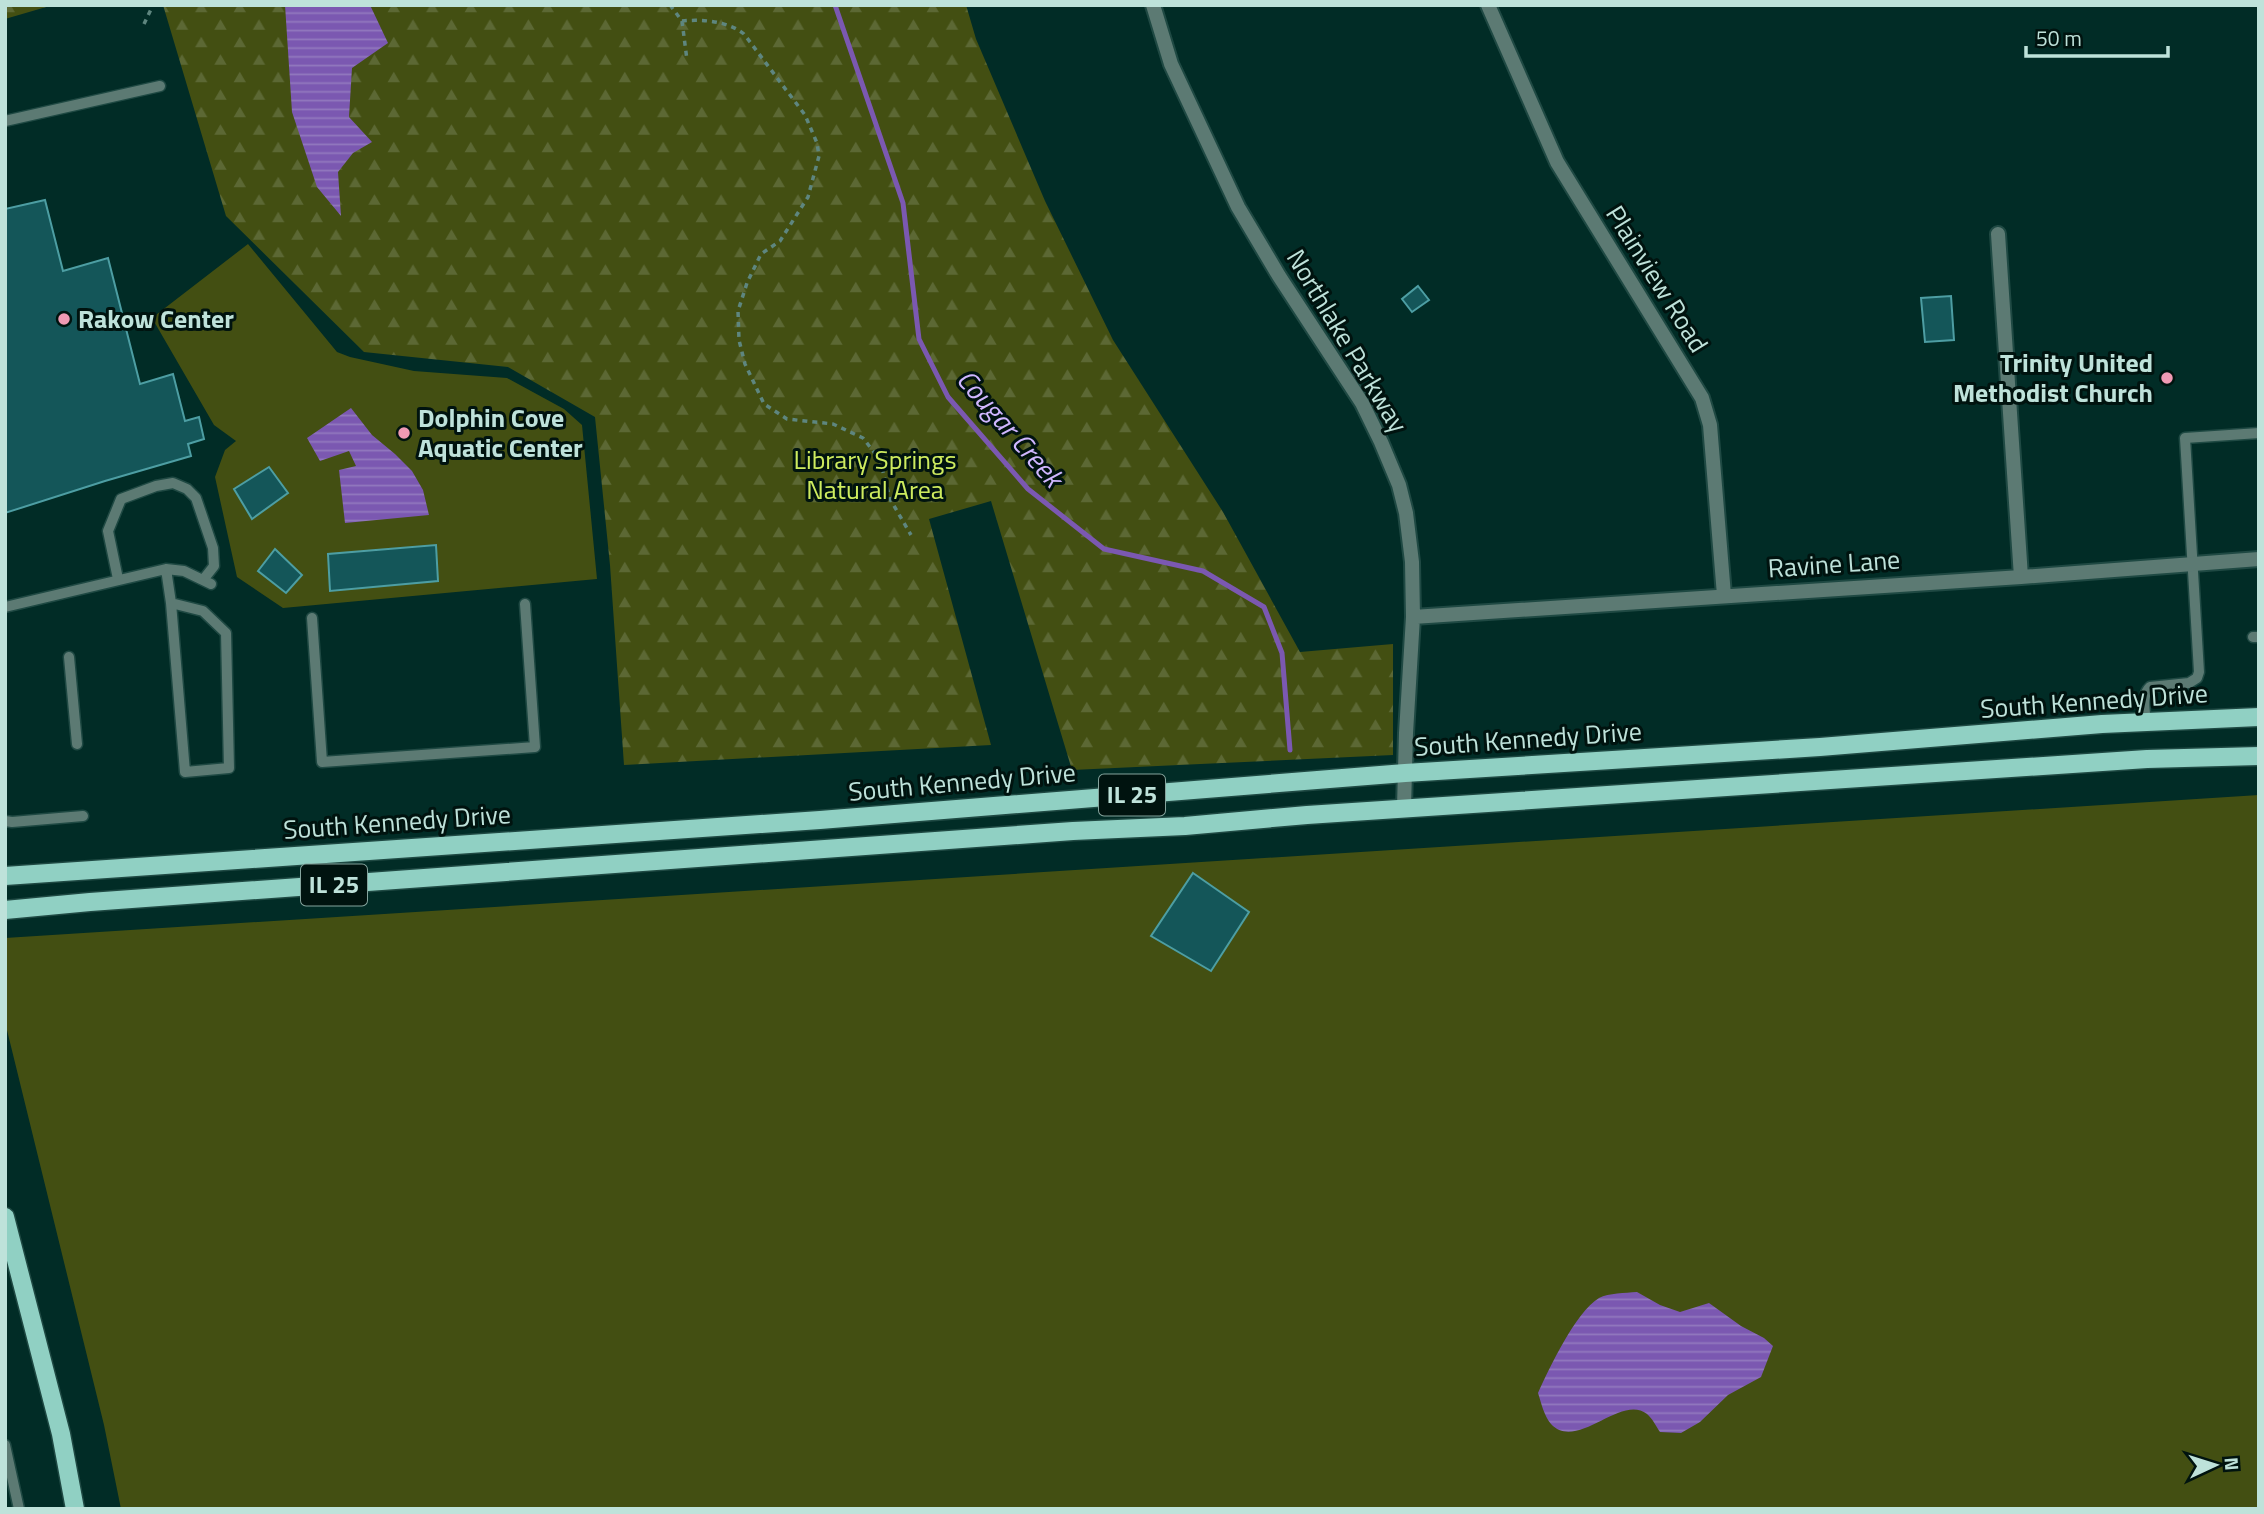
<svg xmlns="http://www.w3.org/2000/svg" width="2264" height="1514" viewBox="0 0 2264 1514" font-family="'Titillium Web',sans-serif">
<style>
.green{fill:#434f12}
.forest{fill:url(#forest-firs)}
.water{fill:url(#water-rules)}
.lines{fill:none;stroke-linecap:round;stroke-linejoin:round}
.stream{stroke:#7b58b1;stroke-width:5}
.building{fill:#145659;stroke:#4d9ea3;stroke-width:2}
.service-casing{stroke:#1f4943;stroke-width:13}
.minor-casing{stroke:#1f4943;stroke-width:18}
.primary-casing{stroke:#1f4943;stroke-width:21}
.path{stroke:#5e867f;stroke-width:3.5;stroke-dasharray:5 5;stroke-linecap:butt}
.service{stroke:#5c7a73;stroke-width:10}
.minor{stroke:#5c7a73;stroke-width:14}
.primary{stroke:#90d0c3;stroke-width:18}
.poi-dot{fill:#f09ab4;stroke:#00130f;stroke-width:2.5}
.labels{text-anchor:middle;stroke-width:6;stroke-linejoin:round;paint-order:stroke}
.shield{fill:#00130f;stroke:#85a49d;stroke-width:2}
.shield-label{font-size:24px;font-weight:bold;fill:#bee2da}
.street-label{font-size:26px;fill:#bee2da;stroke:#00130f}
.poi-label{font-size:26px;font-weight:bold;fill:#bee2da;stroke:#00130f;text-anchor:start}
.park-label{font-size:26px;fill:#ceec5f;stroke:#00130f}
.water-label{font-size:28px;font-style:italic;fill:#d0b7ff;stroke:#00130f}
</style>
<defs>
<pattern id="forest-firs" width="22" height="20" patternUnits="userSpaceOnUse" patternTransform="scale(1.75)"><rect width="22" height="20" fill="#434f12"/><path d="M5 1l3.5 6h-7zM16 11l3.5 6h-7z" fill="#5c6834"/></pattern>
<pattern id="water-rules" width="6" height="5" patternUnits="userSpaceOnUse" patternTransform="scale(1.75)"><rect width="6" height="5" fill="#7b58b1"/><path d="M0 2.5h6" fill="none" stroke="#9278be"/></pattern>
</defs>
<rect width="100%" height="100%" fill="#012c26"/>
<!-- green -->
<path class="green" d="M 248,244 L 337,352 L 350,357 L 414,371 L 507,378 L 564,409 L 582,425 L 597,579 L 283,608 L 237,577 L 215,477 L 225,450 L 236,441 L 214,425 L 152,318 Z
M 2259,795 L 2259,1509 L 121,1509 L 104,1425 L 5,1022 L 5,938 Z"/>
<!-- forest -->
<path class="forest" d="M 5,5 L 53,5 L 5,19 Z
M 163,5 L 966,5 L 976,39 L 1045,201 L 1113,340 L 1223,512 L 1300,652 L 1393,644 L 1393,755 L 1072,770 L 991,501 L 929,519 L 991,745 L 624,765 L 610,565 L 595,417 L 508,367 L 364,352 L 226,216 Z"/>
<!-- water -->
<path class="water" d="M 285,5 L 370,5 L 388,43 L 352,68 L 349,117 L 372,142 L 353,153 L 338,172 L 341,216 L 317,187 L 292,112 Z
M 351,408 L 372,435 L 395,454 L 412,471 L 423,490 L 429,515 L 345,523 L 339,470 L 356,466 L 349,451 L 320,461 L 307,438 Z
M 1637,1292 L 1660,1305 L 1680,1312 L 1709,1303 L 1741,1326 L 1764,1338 L 1773,1346 L 1761,1377 L 1728,1395 L 1700,1422 L 1681,1433 L 1660,1432 C 1656,1426 1652,1418 1647,1414 C 1621,1393 1577,1452 1551,1424 C 1544,1416 1541,1402 1538,1393 C 1550,1367 1575,1313 1599,1298 C 1609,1293 1625,1293 1637,1292 Z"/>
<g class="lines">
<!-- stream -->
<path class="stream" d="M 835,5 L 903,203 L 919,339 L 948,397 L 1028,489 L 1104,549 L 1203,571 L 1264,607 L 1282,653 L 1290,750"/>
</g>
<!-- building -->
<path class="building" d="M 45,200 L 63,271 L 108,258 L 140,384 L 173,374 L 185,421 L 199,417 L 204,439 L 188,444 L 191,456 L 105,481 L 5,513 L 5,209 Z
M 1418,286 L 1429,300 L 1412,312 L 1402,299 Z
M 1951,296 L 1954,340 L 1925,342 L 1921,298 Z
M 269,467 L 288,493 L 252,519 L 234,489 Z
M 436,545 L 438,581 L 330,591 L 328,554 Z
M 275,549 L 302,575 L 286,593 L 258,571 Z
M 1193,873 L 1249,912 L 1211,971 L 1151,936 Z"/>
<g class="lines">
<defs>
<path id="service" d="M 5,121 L 160,86
M 166,569 L 171,603 L 185,772 L 229,768 L 226,633 L 203,611 L 171,603
M 118,579 L 108,531 L 121,499 L 156,486 L 173,483 L 187,489 L 196,498 L 213,548 L 214,566 L 203,580
M 5,607 L 166,569 L 184,571 L 211,584
M 312,618 L 322,762 L 535,747 L 525,604
M 2253,637 L 2259,637
M 69,657 L 77,744
M 2146,722 C 2145,711 2141,695 2150,687 L 2189,683 L 2197,678 L 2199,672 L 2185,438 L 2259,433
M 5,821 L 12,822 L 83,816
M 5,1445 L 19,1509"/>
<path id="minor" d="M 1153,5 L 1171,64 L 1238,207 L 1279,276 L 1362,403 L 1381,442 L 1399,485 L 1406,513 L 1412,562 L 1413,617 L 1406,733 L 1404,808
M 1488,5 L 1557,162 L 1702,398 L 1710,425 L 1724,595
M 1998,234 L 2021,577
M 1413,617 L 2021,577 L 2259,559"/>
<path id="primary" d="M 5,876 L 820,820 L 1405,773 L 1820,747 L 2102,724 L 2259,717
M 5,910 L 90,902 L 1073,831 L 1185,826 L 1307,815 L 2147,759 L 2259,756
M 5,1217 L 61,1434 L 75,1509"/>
</defs>
<!-- service casing -->
<use href="#service" class="service-casing"/>
<!-- minor casing -->
<use href="#minor" class="minor-casing"/>
<!-- primary casing -->
<use href="#primary" class="primary-casing"/>
<!-- path -->
<path class="path" d="M 670,5 L 682,21 C 702,19 728,21 744,34 L 805,115 L 817,143 L 819,156 L 808,197 L 780,241 L 761,254 L 747,283 L 738,311 L 739,340 L 745,364 L 764,404 L 787,419 L 833,424 L 863,438 L 880,460 L 890,499 L 911,535
M 682,21 L 687,60
M 144,24 L 153,5"/>
<!-- service -->
<use href="#service" class="service"/>
<!-- minor -->
<use href="#minor" class="minor"/>
<!-- primary -->
<use href="#primary" class="primary"/>
</g>
<!-- markers -->
<g class="poi-dot">
<circle cx="64" cy="319" r="7"/>
<circle cx="2167" cy="378" r="7"/>
<circle cx="404" cy="433" r="7"/>
</g>
<g class="labels">
<!-- shield labels -->
<g class="shield">
<rect x="1099" y="774.5" width="66" height="41" rx="5"/>
<rect x="301" y="864.5" width="66" height="41" rx="5"/>
</g>
<g class="shield-label">
<text x="1132" y="803">IL 25</text>
<text x="334" y="893">IL 25</text>
</g>
<!-- street labels -->
<g class="street-label">
<text transform="translate(1657 279) rotate(58)" y="9">Plainview Road</text>
<text transform="translate(1347 341) rotate(59)" y="9">Northlake Parkway</text>
<text transform="translate(1834 564) rotate(-4)" y="9">Ravine Lane</text>
<text transform="translate(2094 701) rotate(-4)" y="9">South Kennedy Drive</text>
<text transform="translate(1528 739) rotate(-4)" y="9">South Kennedy Drive</text>
<text transform="translate(962 782) rotate(-5)" y="9">South Kennedy Drive</text>
<text transform="translate(397 822) rotate(-4)" y="9">South Kennedy Drive</text>
</g>
<!-- poi labels -->
<g class="poi-label">
<text x="78" y="328">Rakow Center</text>
<text x="2153" y="372" text-anchor="end">Trinity United<tspan x="2153" dy="30">Methodist Church</tspan></text>
<text x="418" y="427">Dolphin Cove<tspan x="418" dy="30">Aquatic Center</tspan></text>
</g>
<!-- park labels -->
<g class="park-label">
<text x="875" y="469">Library Springs<tspan x="875" dy="30">Natural Area</tspan></text>
</g>
<!-- water labels -->
<g class="water-label">
<text transform="translate(1010 428) rotate(49)" y="10">Cougar Creek</text>
</g>
</g>
<!-- border -->
<rect width="2264" height="1514" fill="none" stroke="#bee2da" stroke-width="14"/>
<!-- north arrow -->
<g transform="translate(2215 1465) rotate(86)" stroke="#00130f" stroke-width="5" paint-order="stroke">
<path d="M0-5L12 26L0 18L-12 26Z" fill="#bee2da"/>
<text y="-10" font-size="19" font-weight="bold" text-anchor="middle" fill="#bee2da">N</text>
</g>
<!-- scale -->
<path d="M2026 46v10h142v-10" fill="none" stroke="#bee2da" stroke-width="3.5"/>
<text x="2036" y="46" font-size="21" fill="#bee2da" stroke="#00130f" stroke-width="5" paint-order="stroke">50 m</text>
</svg>
